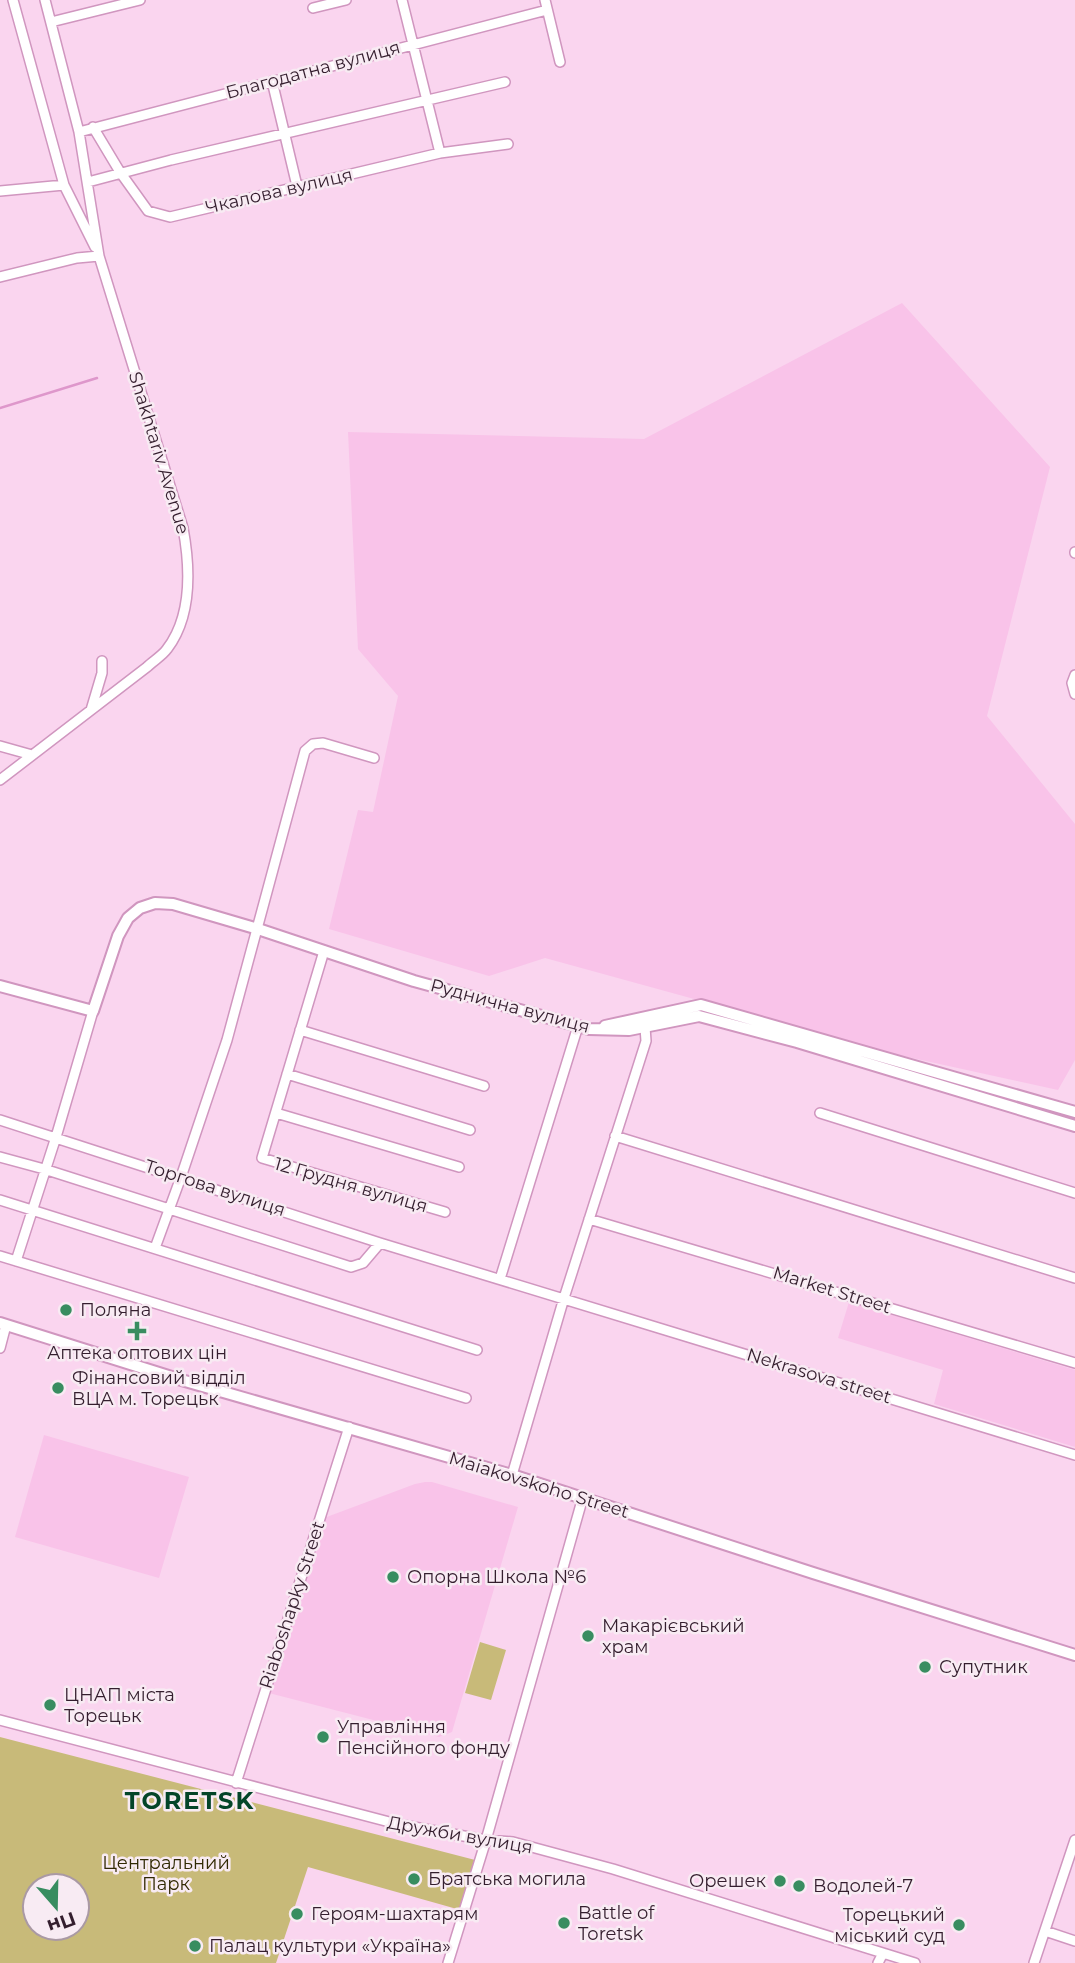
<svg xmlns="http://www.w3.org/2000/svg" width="1075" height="1963" viewBox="0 0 1075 1963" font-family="Montserrat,sans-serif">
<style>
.built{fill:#f9c3e9}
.green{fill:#c8ba79;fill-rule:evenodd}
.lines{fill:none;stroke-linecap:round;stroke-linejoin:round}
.stream{stroke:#de97cb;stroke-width:2.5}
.minor-casing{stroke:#d096bf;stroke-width:12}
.major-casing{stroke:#d096bf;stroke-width:14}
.minor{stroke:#fff;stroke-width:9}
.major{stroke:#fff;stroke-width:10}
.poi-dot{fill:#388d60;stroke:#f8ebf3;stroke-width:2.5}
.labels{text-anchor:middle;stroke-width:5;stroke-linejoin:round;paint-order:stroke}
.street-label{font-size:18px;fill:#341e2e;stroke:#f8ebf3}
.poi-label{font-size:18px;fill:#341e2e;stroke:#f8ebf3;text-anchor:start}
.park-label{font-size:18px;fill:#312903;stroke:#f8ebf3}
.district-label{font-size:24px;font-weight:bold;letter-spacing:2px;fill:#034528;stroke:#f8ebf3}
</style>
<rect width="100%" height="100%" fill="#fad5ef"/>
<!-- built -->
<path class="built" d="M 902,303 L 1050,467 L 987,716 L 1075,824 L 1075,1060 L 1058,1090 L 894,1054 L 545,958 L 489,976 L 329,929 L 358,810 L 373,812 L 398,696 L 358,649 L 348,432 L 644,439 Z
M 849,1302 L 1075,1370 L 1075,1447 L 934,1404 L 943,1370 L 838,1338 Z
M 44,1435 L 189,1477 L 159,1578 L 15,1537 Z
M 425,1482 L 432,1482 L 518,1507 L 452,1732 L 439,1737 L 265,1692 L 324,1518 L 415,1484 Z"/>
<!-- green -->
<path class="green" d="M 480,1642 L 506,1650 L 491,1700 L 465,1693 Z
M 0,1737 L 479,1861 L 464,1911 L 308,1867 L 276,1963 L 0,1963 ZM 35,1886 L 77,1886 L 77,1928 L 35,1928 Z"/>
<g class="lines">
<!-- stream -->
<path class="stream" d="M 0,408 L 97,378"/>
<defs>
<path id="minor" d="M 13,0 L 64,185 L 95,247
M 402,0 L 440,153
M 545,0 L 560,62
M 313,8 L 346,0
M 51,22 L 140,0
M 272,81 L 297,186
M 93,127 L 120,172 L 148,211 L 170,217 L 440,153 L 508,144
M 79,132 L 547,10
M 88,182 L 171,160 L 505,82
M 0,191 L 64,185
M 0,277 L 77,258 L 99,256
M 1075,552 L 1075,553
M 1075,675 L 1072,683 L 1075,694
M 91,710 L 102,673 L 102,661
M 0,746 L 32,755
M 0,780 L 147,667 C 153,661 162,656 167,649 C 193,615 190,566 183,528 L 99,256 L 79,132 L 45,0
M 324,951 L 262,1158 L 445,1212
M 300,1030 L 484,1086
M 287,1074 L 470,1130
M 276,1113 L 459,1167
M 820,1113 L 1075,1193
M 0,1120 L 380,1243 L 1075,1455
M 615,1136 L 1075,1278
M 0,1157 L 44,1169 L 351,1267 L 363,1263 L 380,1243
M 0,1200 L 477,1350
M 589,1219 L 1075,1363
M 155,1248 L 181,1177 L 227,1040 L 305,751 L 313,744 L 323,743 L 374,758
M 0,1256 L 466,1398
M 16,1261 L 56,1137 L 93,1011
M 500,1279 L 578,1026
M 0,1348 L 6,1325
M 512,1475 L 564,1298 L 646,1041 L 645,1027
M 0,1720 L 397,1824 L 486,1840 L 513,1842 L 613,1869 L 915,1963
M 236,1783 L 349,1427
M 1045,1931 L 1075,1941
M 448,1963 L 486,1840 L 583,1497
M 878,1963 L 883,1953
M 1034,1963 L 1075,1840"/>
<path id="major" d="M 0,986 L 93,1011 L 118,936 L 128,918 L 140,908 L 155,903 L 173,904 L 258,929 L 414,981 L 589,1029 L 629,1030 L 699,1016 L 797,1042 L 1075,1126
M 605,1026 L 701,1005 L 1075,1112
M 0,1323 L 178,1379 L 512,1475 L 813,1573 L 1075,1655"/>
</defs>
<!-- minor casing -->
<use href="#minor" class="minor-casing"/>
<!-- major casing -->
<use href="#major" class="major-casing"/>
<!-- minor -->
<use href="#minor" class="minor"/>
<!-- major -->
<use href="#major" class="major"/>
</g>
<!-- markers -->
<g class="poi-dot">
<circle cx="66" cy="1310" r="7"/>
<path d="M133.5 1320.5h7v7h7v7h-7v7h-7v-7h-7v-7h7z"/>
<circle cx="58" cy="1388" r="7"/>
<circle cx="393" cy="1577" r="7"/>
<circle cx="588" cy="1636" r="7"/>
<circle cx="925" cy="1667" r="7"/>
<circle cx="50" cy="1705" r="7"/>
<circle cx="323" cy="1737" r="7"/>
<circle cx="414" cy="1879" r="7"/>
<circle cx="780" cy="1881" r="7"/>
<circle cx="799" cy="1886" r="7"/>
<circle cx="297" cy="1914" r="7"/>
<circle cx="564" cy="1923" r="7"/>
<circle cx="959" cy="1925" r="7"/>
<circle cx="195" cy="1946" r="7"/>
</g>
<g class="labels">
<!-- street labels -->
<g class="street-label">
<text transform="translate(313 70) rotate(-15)" y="6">Благодатна вулиця</text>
<text transform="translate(279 191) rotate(-13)" y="6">Чкалова вулиця</text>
<text transform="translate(159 453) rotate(73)" y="6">Shakhtariv Avenue</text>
<text transform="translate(510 1006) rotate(15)" y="6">Руднична вулиця</text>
<text transform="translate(351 1185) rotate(16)" y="6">12 Грудня вулиця</text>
<text transform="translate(215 1188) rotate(18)" y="6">Торгова вулиця</text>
<text transform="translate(832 1290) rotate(17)" y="6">Market Street</text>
<text transform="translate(819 1376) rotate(17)" y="6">Nekrasova street</text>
<text transform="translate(539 1485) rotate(17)" y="6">Maiakovskoho Street</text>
<text transform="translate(292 1605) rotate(-72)" y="6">Riaboshapky Street</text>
<text transform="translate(460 1835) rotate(10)" y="6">Дружби вулиця</text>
</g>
<!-- poi labels -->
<g class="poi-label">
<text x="80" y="1316">Поляна</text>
<text x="137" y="1359" text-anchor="middle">Аптека оптових цін</text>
<text x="72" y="1384">Фінансовий відділ<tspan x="72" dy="21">ВЦА м. Торецьк</tspan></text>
<text x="407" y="1583">Опорна Школа №6</text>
<text x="602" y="1632">Макарієвський<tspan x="602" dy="21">храм</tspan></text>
<text x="939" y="1673">Супутник</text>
<text x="64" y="1701">ЦНАП міста<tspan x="64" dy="21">Торецьк</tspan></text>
<text x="337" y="1733">Управління<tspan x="337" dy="21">Пенсійного фонду</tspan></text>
<text x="428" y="1885">Братська мoгила</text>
<text x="766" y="1887" text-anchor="end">Орешек</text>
<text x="813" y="1892">Водолей-7</text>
<text x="578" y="1919">Battle of<tspan x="578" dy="21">Toretsk</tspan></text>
<text x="311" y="1920">Героям-шахтарям</text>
<text x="945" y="1921" text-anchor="end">Торецький<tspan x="945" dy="21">міський суд</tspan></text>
<text x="209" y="1952">Палац культури «Україна»</text>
</g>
<!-- park labels -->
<g class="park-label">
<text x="166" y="1869">Центральний<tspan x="166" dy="21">Парк</tspan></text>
</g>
<!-- district labels -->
<g class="district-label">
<text x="190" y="1809">TORETSK</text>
</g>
</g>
<!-- north arrow -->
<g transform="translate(56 1907) rotate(160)"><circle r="33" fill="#f8ebf3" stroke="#aa99a4" stroke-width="2"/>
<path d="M0-5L12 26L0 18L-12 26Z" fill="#388d60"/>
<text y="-10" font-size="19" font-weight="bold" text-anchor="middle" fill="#341e2e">Пн</text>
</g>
</svg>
